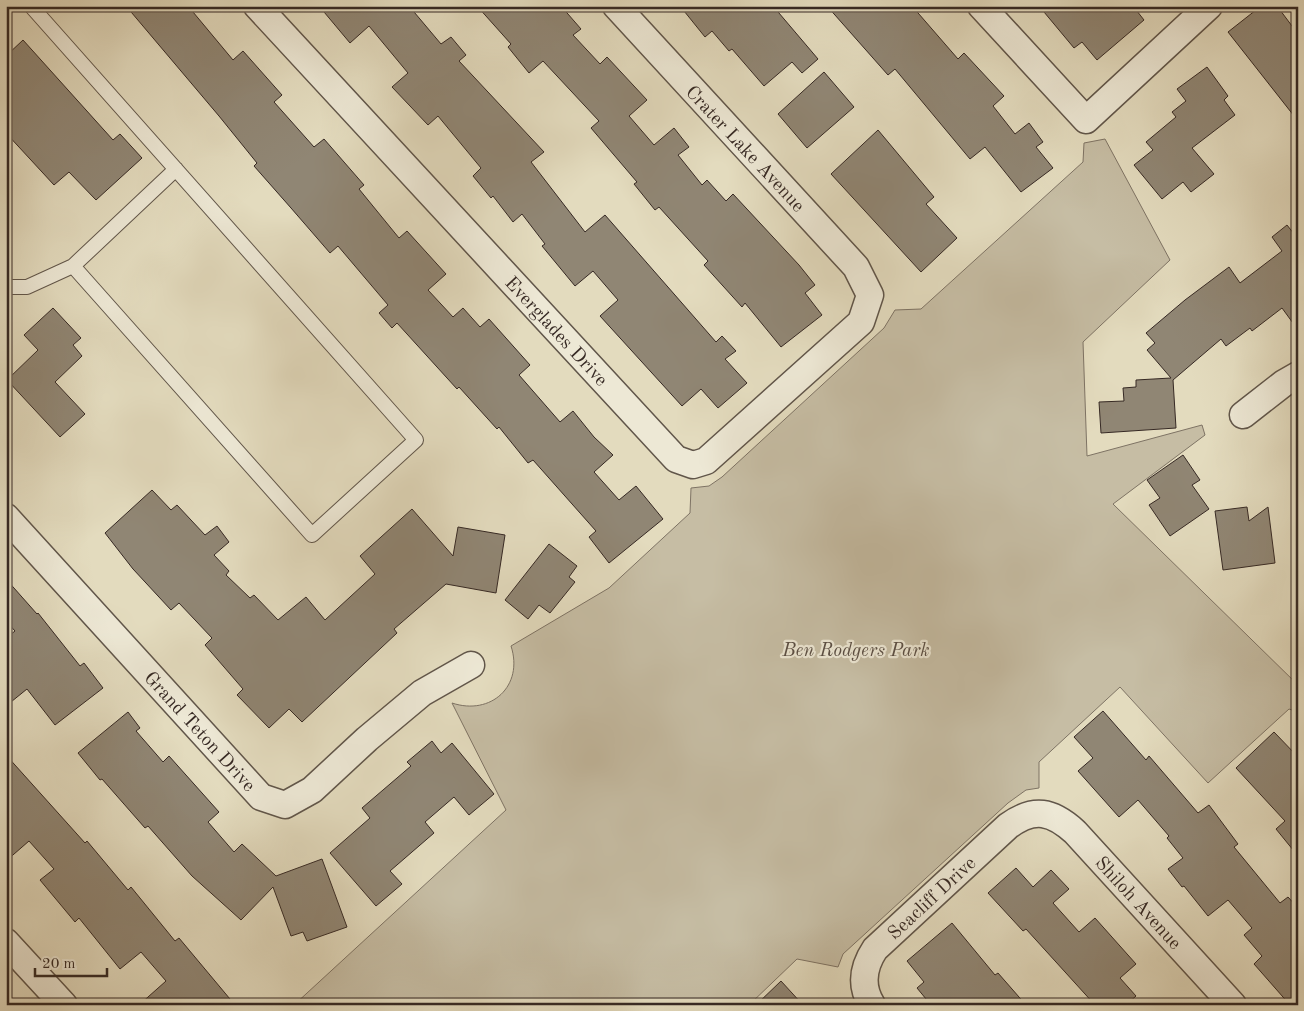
<svg xmlns="http://www.w3.org/2000/svg" width="1304" height="1011" viewBox="0 0 1304 1011" font-family="'Old Standard TT',serif">
<style>
.green{fill:#c6bda4;stroke:#7e7364}
.building{fill:#908674;stroke:#362924}
.lines{fill:none;stroke-linecap:round;stroke-linejoin:round}
.service-casing{stroke:#61564a;stroke-width:16}
.minor-casing{stroke:#61564a;stroke-width:29}
.service{stroke:#ede8d5;stroke-width:14}
.minor{stroke:#ede8d5;stroke-width:26}
.labels{text-anchor:middle;stroke-width:4.5;stroke-linejoin:round;paint-order:stroke}
.street-label{font-size:19px;fill:#362924;stroke:#ede8d5}
.park-label{font-size:19px;font-style:italic;fill:#5a4e44;stroke:#ede8d5}
</style>
<rect width="100%" height="100%" fill="#e3dbbe"/>
<filter id="stains"><feTurbulence type="fractalNoise" baseFrequency=".004" numOctaves="4"/><feColorMatrix values="0 0 0 0 .2 0 0 0 0 .09 0 0 0 0 .02 0 0 0 .5 -.17"/></filter>
<radialGradient id="worn" r=".72"><stop offset=".6" stop-color="#630" stop-opacity="0"/><stop offset="1" stop-color="#630" stop-opacity=".3"/></radialGradient>
<!-- green -->
<path class="green" d="M 1105,139 L 1170,260 L 1083,342 L 1087,456 L 1202,425 L 1205,435 L 1113,504 L 1298,685 L 1298,712 L 1289,709 L 1208,783 L 1120,687 L 1039,762 L 1039,788 L 1026,790 L 1008,803 L 843,954 L 838,967 L 797,959 L 749,1005 L 294,1005 L 506,810 L 452,703 C 491,716 524,686 511,646 L 609,588 L 690,513 L 691,488 L 709,486 L 722,477 L 884,328 L 895,310 L 921,309 L 1083,162 L 1084,143 Z"/>
<!-- building -->
<path class="building" d="M 126,6 L 188,6 L 233,60 L 243,51 L 282,95 L 274,102 L 314,147 L 324,139 L 364,185 L 359,189 L 399,238 L 407,231 L 446,274 L 428,290 L 453,317 L 463,308 L 480,327 L 489,319 L 530,365 L 519,375 L 560,422 L 573,411 L 594,437 L 613,455 L 594,472 L 619,500 L 636,486 L 663,519 L 609,563 L 589,537 L 596,531 L 533,460 L 528,463 L 499,427 L 497,429 L 459,387 L 457,389 L 397,323 L 392,328 L 379,313 L 388,305 L 338,246 L 330,253 L 291,208 L 254,166 L 257,163 L 219,116 Z
M 319,6 L 409,6 L 441,44 L 451,37 L 466,55 L 459,61 L 544,152 L 531,162 L 585,232 L 605,215 L 716,342 L 722,336 L 736,351 L 725,359 L 747,383 L 718,408 L 701,389 L 682,406 L 600,316 L 618,300 L 593,271 L 575,286 L 542,246 L 545,244 L 522,214 L 513,222 L 493,196 L 491,198 L 473,176 L 481,168 L 438,116 L 428,125 L 392,87 L 408,73 L 369,26 L 350,43 Z
M 477,6 L 561,6 L 581,29 L 573,35 L 600,64 L 607,57 L 647,100 L 629,116 L 654,145 L 674,128 L 689,147 L 678,155 L 702,185 L 707,180 L 726,201 L 733,194 L 799,265 L 815,285 L 805,293 L 822,315 L 781,347 L 745,303 L 742,307 L 704,265 L 708,261 L 659,207 L 655,210 L 634,184 L 637,182 L 591,128 L 599,121 L 543,61 L 529,73 L 508,47 L 511,44 Z
M 680,6 L 773,6 L 818,59 L 802,73 L 792,62 L 764,86 L 732,49 L 729,51 L 712,31 L 705,37 Z
M 827,6 L 912,6 L 958,59 L 964,53 L 1004,96 L 993,106 L 1015,134 L 1029,123 L 1043,142 L 1036,147 L 1053,168 L 1021,192 L 985,147 L 970,159 L 895,69 L 888,75 Z
M 1039,6 L 1133,6 L 1144,20 L 1097,60 L 1082,42 L 1074,48 Z
M 1261,6 L 1277,6 L 1298,34 L 1298,121 L 1228,32 Z
M 23,40 L 113,140 L 120,134 L 142,158 L 96,200 L 69,172 L 54,185 L 6,133 L 6,56 Z
M 1207,67 L 1228,96 L 1224,100 L 1235,115 L 1192,148 L 1214,174 L 1191,192 L 1183,182 L 1162,199 L 1134,165 L 1153,150 L 1146,142 L 1176,117 L 1172,112 L 1186,101 L 1177,89 Z
M 824,72 L 854,107 L 807,148 L 778,114 Z
M 878,130 L 934,197 L 926,204 L 957,238 L 921,272 L 831,174 Z
M 1287,225 L 1298,239 L 1298,330 L 1282,308 L 1252,331 L 1250,328 L 1226,346 L 1221,339 L 1173,380 L 1176,428 L 1101,433 L 1099,402 L 1124,401 L 1123,388 L 1136,387 L 1136,380 L 1171,378 L 1147,350 L 1155,343 L 1146,333 L 1185,300 L 1229,267 L 1240,283 L 1282,251 L 1272,237 Z
M 53,308 L 81,338 L 73,345 L 82,356 L 55,382 L 85,414 L 60,437 L 7,380 L 38,350 L 24,335 Z
M 1183,455 L 1200,480 L 1192,485 L 1209,509 L 1170,536 L 1149,505 L 1160,498 L 1147,480 Z
M 152,490 L 171,510 L 177,505 L 205,535 L 217,526 L 229,542 L 214,555 L 229,571 L 226,575 L 250,598 L 254,595 L 278,620 L 306,597 L 325,620 L 375,574 L 360,556 L 412,509 L 453,556 L 458,527 L 505,535 L 496,593 L 446,584 L 394,629 L 397,633 L 302,722 L 289,709 L 269,728 L 237,695 L 243,689 L 205,645 L 212,638 L 179,603 L 171,610 L 133,569 L 105,533 Z
M 1247,507 L 1249,521 L 1268,507 L 1275,563 L 1223,570 L 1215,511 Z
M 549,544 L 577,566 L 569,577 L 575,582 L 550,613 L 539,605 L 528,619 L 505,600 Z
M 6,579 L 37,614 L 38,613 L 80,666 L 84,663 L 103,688 L 55,725 L 27,689 L 6,706 L 6,638 L 15,631 L 6,621 Z
M 1103,711 L 1146,760 L 1149,756 L 1198,813 L 1209,805 L 1238,844 L 1234,847 L 1280,903 L 1288,897 L 1298,908 L 1298,1005 L 1290,1005 L 1254,964 L 1262,956 L 1244,935 L 1252,928 L 1228,900 L 1208,916 L 1184,886 L 1182,887 L 1168,869 L 1183,858 L 1167,838 L 1169,836 L 1138,800 L 1119,817 L 1078,771 L 1093,758 L 1074,737 Z
M 128,712 L 140,728 L 136,731 L 163,762 L 169,756 L 219,812 L 208,822 L 234,852 L 242,844 L 276,876 L 322,859 L 347,927 L 307,941 L 303,932 L 291,936 L 273,887 L 241,920 L 192,876 L 148,826 L 145,828 L 102,779 L 100,780 L 78,753 Z
M 1274,732 L 1298,757 L 1298,856 L 1276,829 L 1285,821 L 1236,768 Z
M 432,741 L 441,753 L 452,743 L 494,794 L 469,815 L 454,797 L 425,822 L 434,833 L 390,871 L 402,884 L 376,906 L 330,853 L 370,818 L 362,808 L 411,766 L 407,762 Z
M 6,755 L 85,843 L 87,841 L 128,890 L 131,887 L 175,941 L 179,938 L 235,1005 L 139,1005 L 166,981 L 141,952 L 120,969 L 79,918 L 75,922 L 40,880 L 54,869 L 29,841 L 6,861 Z
M 1016,868 L 1033,887 L 1051,870 L 1069,889 L 1053,903 L 1079,932 L 1095,918 L 1136,964 L 1120,978 L 1136,996 L 1126,1005 L 1095,1005 L 1026,929 L 1023,931 L 988,893 Z
M 952,923 L 995,975 L 998,973 L 1026,1005 L 931,1005 L 917,988 L 924,982 L 907,961 Z
M 781,981 L 803,1005 L 756,1005 Z"/>
<g class="lines">
<defs>
<path id="service" d="M 73,266 L 176,169
M 6,287 L 27,287 L 73,266 L 312,535 L 416,440 L 31,6"/>
<g id="minor">
<path id="s1" d="M 257,6 L 676,459 L 693,465 L 706,461 L 861,322 L 870,295 L 856,267 L 616,6"/>
<path d="M 981,6 L 1086,120 L 1209,6"/>
<path d="M 1243,415 L 1284,383 L 1298,375"/>
<path id="s2" d="M 6,517 L 261,797 L 285,805 L 312,790 L 367,739 L 422,693 L 471,665"/>
<path d="M 6,942 L 64,1005"/>
<path id="s3" d="M 872,1005 C 860,986 863,967 875,949 L 1008,826 C 1034,807 1052,811 1075,832 L 1233,1005"/>
</g>
</defs>
<!-- service casing -->
<use href="#service" class="service-casing"/>
<!-- minor casing -->
<use href="#minor" class="minor-casing"/>
<!-- service -->
<use href="#service" class="service"/>
<!-- minor -->
<use href="#minor" class="minor"/>
</g>
<g class="labels">
<!-- street labels -->
<g class="street-label">
<text transform="translate(746 148) rotate(47)" y="7">Crater Lake Avenue</text>
<text dy="7" stroke="none"><textPath href="#s1" startOffset="442">Everglades Drive</textPath></text>
<text dy="7" stroke="none"><textPath href="#s2" startOffset="289">Grand Teton Drive</textPath></text>
<text dy="7" stroke="none"><textPath href="#s3" startOffset="136">Seacliff Drive</textPath></text>
<text dy="7" stroke="none"><textPath href="#s3" startOffset="411">Shiloh Avenue</textPath></text>
</g>
<!-- park labels -->
<g class="park-label">
<text x="856" y="656">Ben Rodgers Park</text>
</g>
</g>
<!-- margin -->
<rect width="1304" height="1011" fill="none" stroke="#e3dbbe" stroke-width="25"/>
<rect x="8" y="8" width="1289" height="996" fill="none" stroke="#362924" stroke-width="2.5"/>
<rect x="12" y="12" width="1279" height="986" fill="none" stroke="#362924"/>
<!-- scale -->
<path d="M35 968v8h72v-8" fill="none" stroke="#362924" stroke-width="2.5"/>
<text x="42" y="968" font-size="15" fill="#362924" stroke="#ede8d5" stroke-width="4" paint-order="stroke">20 m</text>
<rect width="100%" height="100%" filter="url(#stains)"/>
<rect width="100%" height="100%" fill="url(#worn)"/>
</svg>
